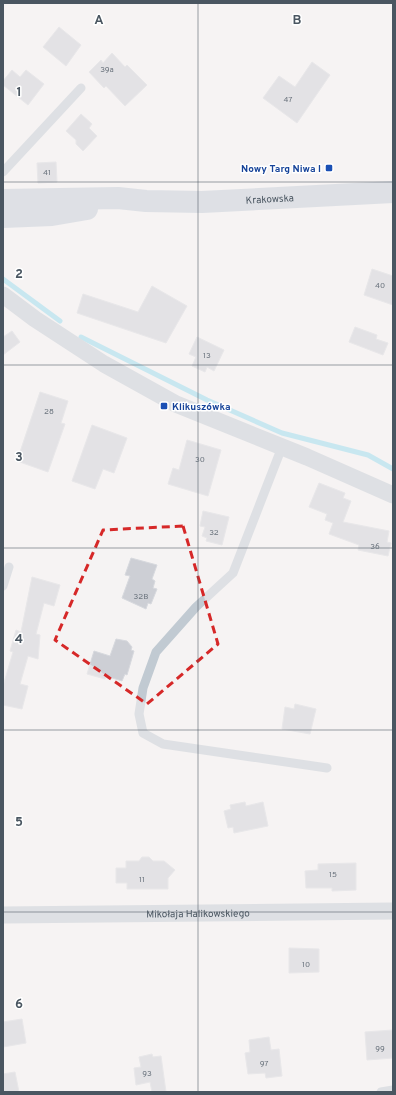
<svg xmlns="http://www.w3.org/2000/svg" width="396" height="1095" viewBox="0 0 396 1095" font-family="Overpass,sans-serif">
<style>
.lines{fill:none;stroke-linecap:round;stroke-linejoin:round}
.stream{stroke:#90daee;stroke-width:5}
.building{fill:#cdcfd5;stroke:#d7d9de}
.service{stroke:#c1cad2;stroke-width:9}
.minor{stroke:#c1cad2;stroke-width:17}
.secondary{stroke:#c1cbd6;stroke-width:22}
.marked{fill:none;stroke:#d62828;stroke-width:3;stroke-dasharray:8 5;stroke-linejoin:round}
.grid{fill:none;stroke:#4a5661;stroke-width:1;stroke-opacity:0.55}
.transit-dot{fill:#1a4fb4;stroke:#fff;stroke-width:1.5}
.labels{text-anchor:middle;stroke-width:3;stroke-linejoin:round;paint-order:stroke}
.number-label{font-size:8px;fill:#6b747e}
.transit-label{font-size:10px;font-weight:bold;fill:#164399;stroke:#fff;text-anchor:end}
.street-label{font-size:10px;fill:#4a5661;stroke:#fff}
.grid-label{font-size:13px;text-anchor:middle;font-weight:bold;fill:#4a5661;stroke:#fff;stroke-width:3;stroke-linejoin:round;paint-order:stroke}
</style>
<rect width="100%" height="100%" fill="#f5f3f3"/>
<g class="lines">
<!-- stream -->
<path class="stream" d="M 3,279 L 60,321
M 81,337 L 207,400 L 282,433 L 368,455 L 393,469"/>
</g>
<!-- building -->
<path class="building" d="M 59,27 L 81,45 L 66,66 L 43,47 Z
M 112,53 L 125,67 L 127,65 L 147,85 L 125,106 L 106,86 L 104,88 L 89,72 L 101,60 L 103,63 Z
M 312,62 L 330,75 L 297,123 L 263,98 L 279,76 L 295,87 Z
M 12,70 L 20,77 L 26,70 L 44,84 L 28,105 L 3,85 L 3,81 Z
M 81,114 L 92,124 L 89,128 L 97,136 L 83,151 L 76,144 L 76,140 L 66,131 Z
M 56,162 L 57,182 L 38,183 L 37,163 Z
M 372,269 L 393,276 L 393,305 L 364,295 Z
M 152,286 L 187,306 L 166,343 L 77,313 L 83,294 L 138,312 Z
M 355,327 L 377,335 L 376,339 L 388,343 L 383,355 L 349,342 Z
M 12,331 L 20,342 L 3,355 L 3,337 Z
M 197,337 L 224,350 L 214,371 L 207,367 L 205,372 L 192,366 L 196,357 L 189,354 Z
M 40,392 L 68,401 L 61,423 L 65,424 L 48,472 L 17,461 Z
M 92,425 L 127,438 L 114,473 L 103,469 L 95,489 L 72,481 Z
M 187,440 L 221,450 L 208,496 L 168,484 L 173,468 L 179,470 Z
M 319,483 L 345,493 L 343,498 L 351,501 L 343,522 L 389,531 L 387,542 L 391,543 L 388,556 L 358,550 L 359,545 L 329,534 L 333,523 L 325,520 L 327,514 L 309,507 Z
M 203,511 L 229,517 L 222,545 L 206,541 L 207,538 L 202,536 L 205,527 L 200,526 Z
M 131,558 L 157,565 L 152,579 L 155,581 L 153,588 L 157,589 L 151,604 L 148,603 L 146,609 L 122,598 L 130,576 L 125,575 Z
M 32,577 L 60,585 L 54,606 L 44,603 L 36,634 L 40,635 L 38,659 L 28,656 L 20,684 L 28,686 L 22,709 L 3,705 L 3,686 L 13,652 L 10,651 L 16,630 L 21,632 Z
M 116,639 L 127,641 L 132,647 L 131,650 L 134,651 L 127,675 L 125,674 L 122,681 L 106,676 L 105,679 L 87,674 L 94,651 L 110,656 Z
M 295,704 L 316,709 L 310,734 L 282,729 L 285,707 L 294,709 Z
M 245,802 L 246,806 L 263,802 L 268,826 L 234,833 L 233,827 L 228,828 L 224,811 L 231,809 L 230,805 Z
M 142,857 L 149,857 L 153,861 L 164,861 L 175,870 L 168,878 L 168,889 L 127,889 L 127,883 L 116,883 L 116,868 L 126,868 L 126,861 L 139,861 Z
M 356,863 L 356,890 L 332,891 L 332,888 L 306,888 L 305,871 L 318,870 L 318,864 Z
M 289,948 L 319,949 L 319,972 L 289,973 Z
M 22,1019 L 26,1043 L 3,1047 L 3,1022 Z
M 393,1030 L 393,1058 L 367,1060 L 365,1032 Z
M 269,1037 L 271,1050 L 279,1049 L 282,1076 L 266,1078 L 265,1073 L 248,1074 L 245,1053 L 250,1052 L 249,1040 Z
M 152,1054 L 153,1057 L 161,1056 L 166,1092 L 152,1092 L 150,1082 L 136,1085 L 134,1068 L 141,1067 L 139,1057 Z
M 15,1072 L 19,1092 L 3,1092 L 3,1074 Z"/>
<g class="lines">
<!-- service -->
<path class="service" d="M 3,172 L 81,88
M 282,447 L 233,573 L 196,607 L 156,652 L 143,688 L 139,714 L 143,733 L 163,744 L 327,768
M 3,586 L 9,567
M 381,1092 L 393,1090"/>
<!-- minor -->
<g class="minor">
<path d="M 3,295 L 35,319 L 104,364 L 176,404 L 307,457 L 393,495"/>
<path id="s1" d="M 3,915 L 393,911"/>
</g>
<!-- secondary -->
<g class="secondary">
<path id="s2" d="M 3,200 L 118,198 L 146,201 L 202,202 L 393,192"/>
<path d="M 3,217 L 52,215 L 87,209"/>
</g>
</g>
<!-- marked area -->
<path d="M0 0H396V1095H0ZM 183,526 L 218,644 L 147,704 L 55,640 L 103,530 Z" fill="#f5f3f3" fill-opacity=".55" fill-rule="evenodd"/>
<path class="marked" d="M 183,526 L 218,644 L 147,704 L 55,640 L 103,530 Z"/>
<!-- grid -->
<path class="grid" d="M 198,3 L 198,1092M 3,182 L 393,182M 3,365 L 393,365M 3,548 L 393,548M 3,730 L 393,730M 3,912 L 393,912"/>
<!-- markers -->
<g class="transit-dot">
<rect x="325" y="164" width="8" height="8" rx="2"/>
<rect x="160" y="402" width="8" height="8" rx="2"/>
</g>
<g class="labels">
<!-- number labels -->
<g class="number-label">
<text x="107" y="72">39a</text>
<text x="288" y="102">47</text>
<text x="47" y="175">41</text>
<text x="380" y="288">40</text>
<text x="207" y="358">13</text>
<text x="49" y="414">28</text>
<text x="200" y="462">30</text>
<text x="214" y="535">32</text>
<text x="375" y="549">36</text>
<text x="141" y="599">32B</text>
<text x="333" y="877">15</text>
<text x="142" y="882">11</text>
<text x="306" y="967">10</text>
<text x="380" y="1051">99</text>
<text x="264" y="1066">97</text>
<text x="147" y="1076">93</text>
</g>
<!-- transit labels -->
<g class="transit-label">
<text x="321" y="172">Nowy Targ Niwa I</text>
<text x="172" y="410" text-anchor="start">Klikuszówka</text>
</g>
<!-- street labels -->
<g class="street-label">
<text dy="4" stroke="none"><textPath href="#s2" startOffset="267">Krakowska</textPath></text>
<text dy="4" stroke="none"><textPath href="#s1" startOffset="195">Mikołaja Halikowskiego</textPath></text>
</g>
</g>
<g class="grid-label">
<text x="99" y="24">A</text>
<text x="297" y="24">B</text>
<text x="19" y="96">1</text>
<text x="19" y="278">2</text>
<text x="19" y="461">3</text>
<text x="19" y="643">4</text>
<text x="19" y="826">5</text>
<text x="19" y="1008">6</text>
</g>
<!-- border -->
<rect width="396" height="1095" fill="none" stroke="#4a5661" stroke-width="8"/>
</svg>
